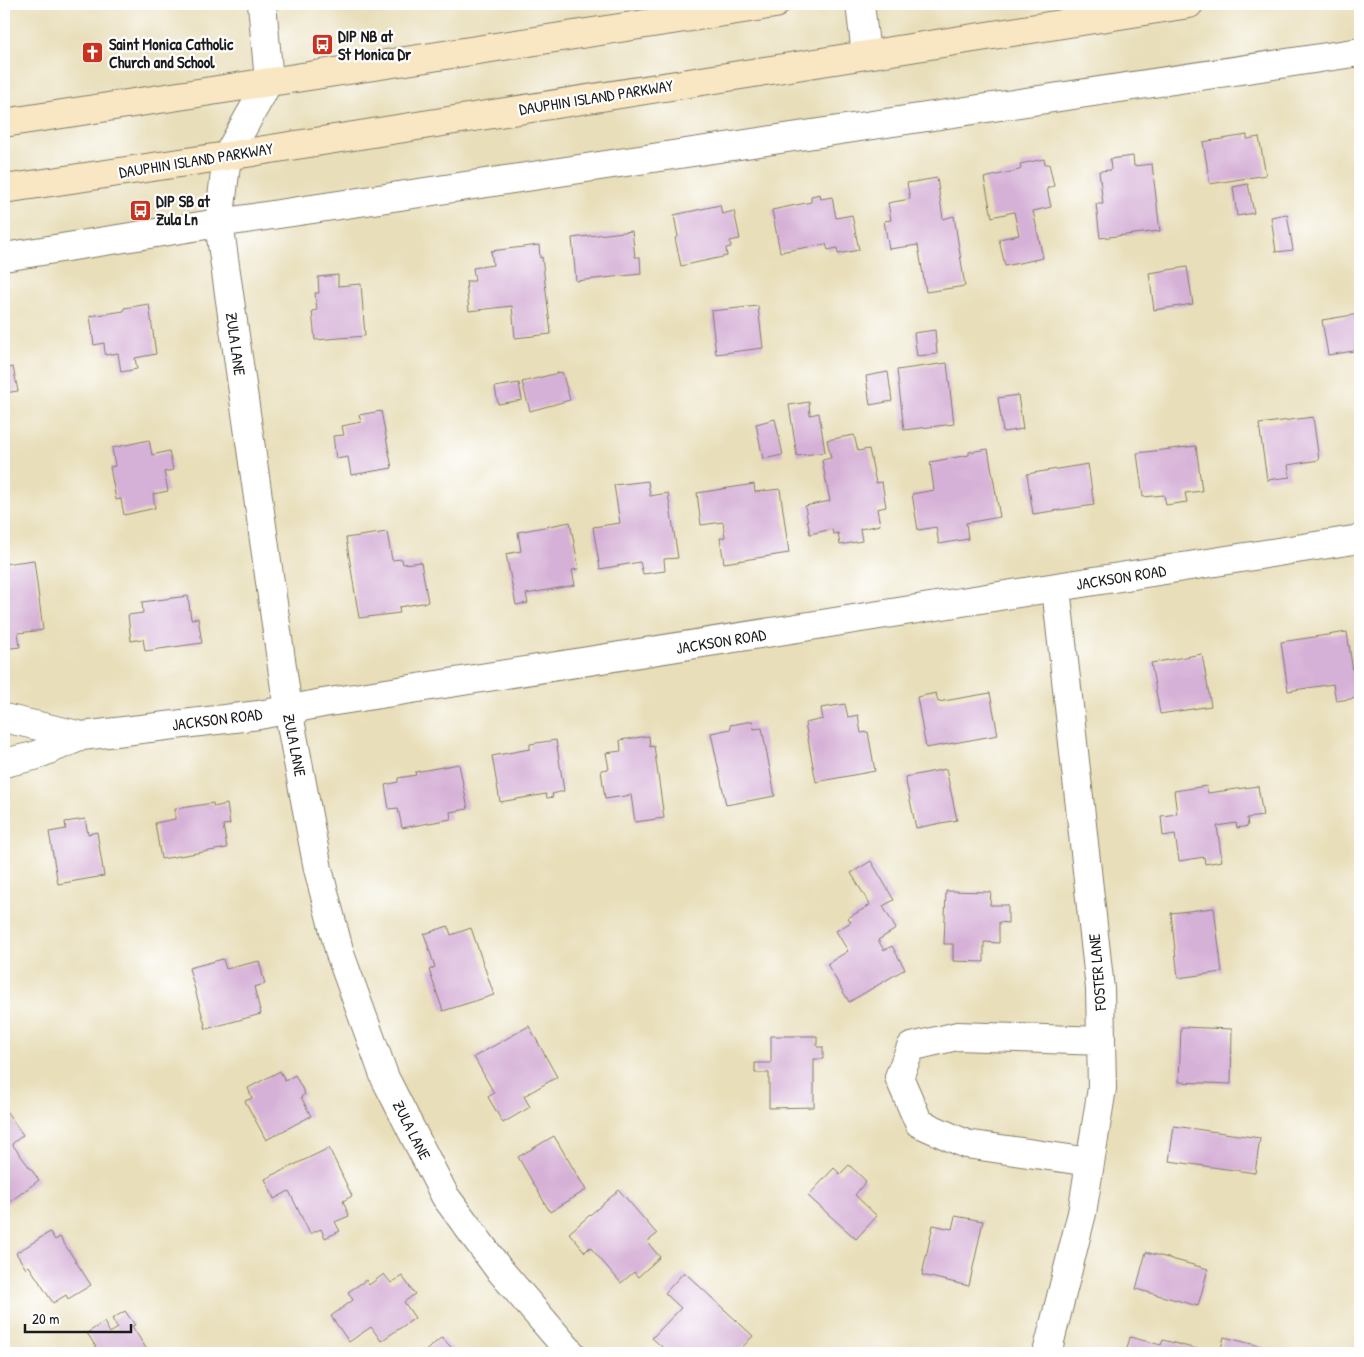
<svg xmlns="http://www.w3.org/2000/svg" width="1364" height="1357" viewBox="0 0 1364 1357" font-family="'Patrick Hand',sans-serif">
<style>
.building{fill:#d6b1d7}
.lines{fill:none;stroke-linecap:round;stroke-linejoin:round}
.street-casing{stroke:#827d6a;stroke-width:30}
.secondary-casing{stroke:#827d6a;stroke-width:30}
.street{stroke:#fff;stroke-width:28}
.secondary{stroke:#f9e7c3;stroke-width:28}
.labels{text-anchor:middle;stroke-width:4.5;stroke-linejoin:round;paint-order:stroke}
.poi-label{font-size:16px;font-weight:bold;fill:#1c1c1c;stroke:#fff;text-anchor:start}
.street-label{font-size:16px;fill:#1c1c1c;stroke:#fff}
</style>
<rect width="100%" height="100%" fill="#fff"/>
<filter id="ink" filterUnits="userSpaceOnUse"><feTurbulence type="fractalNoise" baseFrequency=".02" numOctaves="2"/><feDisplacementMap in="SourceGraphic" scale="10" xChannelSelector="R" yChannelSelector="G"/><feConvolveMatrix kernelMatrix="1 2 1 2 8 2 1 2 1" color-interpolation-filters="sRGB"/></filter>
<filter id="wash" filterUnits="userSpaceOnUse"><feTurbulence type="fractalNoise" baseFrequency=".0096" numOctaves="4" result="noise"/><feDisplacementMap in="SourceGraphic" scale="20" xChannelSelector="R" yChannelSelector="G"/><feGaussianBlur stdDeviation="1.12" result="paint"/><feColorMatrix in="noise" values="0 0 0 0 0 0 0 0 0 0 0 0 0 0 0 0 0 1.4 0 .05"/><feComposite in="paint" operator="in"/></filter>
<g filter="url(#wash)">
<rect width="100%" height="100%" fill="#e8deb9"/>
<g id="blocks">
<!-- building -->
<path class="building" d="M 1247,135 L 1247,139 L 1259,137 L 1266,175 L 1210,184 L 1203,142 Z
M 1133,156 L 1134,166 L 1152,164 L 1160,231 L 1100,238 L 1096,204 L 1103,204 L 1099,171 L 1111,170 L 1110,159 Z
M 1044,159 L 1045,164 L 1049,164 L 1054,186 L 1047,188 L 1051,207 L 1033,211 L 1043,258 L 1005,266 L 999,239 L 1019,235 L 1014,212 L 992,217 L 984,178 L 1019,170 L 1021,169 L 1020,164 Z
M 937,178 L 943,219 L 954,216 L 965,286 L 926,292 L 918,245 L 889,249 L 884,221 L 891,220 L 888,203 L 910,199 L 907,183 Z
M 1248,184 L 1254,213 L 1237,216 L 1233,187 Z
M 820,194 L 821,199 L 832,197 L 836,218 L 852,215 L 859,250 L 838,254 L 837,248 L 828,250 L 826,244 L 780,252 L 772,210 L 811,202 L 811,196 Z
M 720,205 L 722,214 L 734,211 L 740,239 L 730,241 L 731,247 L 726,248 L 727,256 L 681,266 L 675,238 L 678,237 L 674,215 Z
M 1287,214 L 1293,250 L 1276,252 L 1271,217 Z
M 632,231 L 635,257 L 640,257 L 641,274 L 576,281 L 572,238 Z
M 539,245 L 540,258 L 542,257 L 551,334 L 515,338 L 512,306 L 469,311 L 466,281 L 475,281 L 473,268 L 493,265 L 491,251 Z
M 1187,267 L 1193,304 L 1154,310 L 1149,273 Z
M 338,275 L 338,286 L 361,284 L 365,336 L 315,340 L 312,311 L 317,310 L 315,293 L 319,293 L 318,277 Z
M 149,304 L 156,354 L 135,358 L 137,369 L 121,372 L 118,353 L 105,355 L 104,343 L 94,345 L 90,316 L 124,311 L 124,308 Z
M 758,306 L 763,348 L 716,354 L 711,311 Z
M 1359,314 L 1360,350 L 1328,355 L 1322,320 Z
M 935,330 L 937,354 L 917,356 L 914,333 Z
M 947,363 L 954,424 L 904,430 L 897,370 Z
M 13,367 L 18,391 L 4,393 L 4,369 Z
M 562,372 L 570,400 L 530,411 L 522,382 Z
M 888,372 L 892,401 L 870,405 L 866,376 Z
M 519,383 L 522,400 L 498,404 L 495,387 Z
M 1018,395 L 1023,429 L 1003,432 L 998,398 Z
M 809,402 L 810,415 L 819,413 L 825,452 L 797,456 L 789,405 Z
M 381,411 L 392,468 L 351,475 L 348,457 L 336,459 L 333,436 L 344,435 L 342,426 L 361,422 L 359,415 Z
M 1313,417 L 1319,460 L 1288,465 L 1290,477 L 1267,480 L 1259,424 Z
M 775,419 L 783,455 L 763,459 L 756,424 Z
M 854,435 L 858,451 L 869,449 L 876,483 L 882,482 L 886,507 L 877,509 L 880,525 L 860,529 L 862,541 L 840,545 L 838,533 L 833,534 L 832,529 L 810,534 L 805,506 L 830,501 L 822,460 L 831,458 L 827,440 Z
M 149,440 L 152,455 L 169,451 L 173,470 L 164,472 L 168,491 L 153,494 L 155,508 L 124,515 L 121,499 L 116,500 L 110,467 L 115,466 L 112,448 Z
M 1196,446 L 1202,491 L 1185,493 L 1187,502 L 1166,505 L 1164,495 L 1143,497 L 1137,453 Z
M 988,449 L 1000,517 L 966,523 L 968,539 L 939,544 L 936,527 L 918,530 L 912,494 L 934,490 L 930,462 L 969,455 L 969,452 Z
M 1088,464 L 1094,505 L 1033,514 L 1027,474 Z
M 648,481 L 650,496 L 668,493 L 678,558 L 664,559 L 665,571 L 643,574 L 640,562 L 600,569 L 593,527 L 620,523 L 614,485 Z
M 754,484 L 755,492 L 780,489 L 789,553 L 724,563 L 720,538 L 725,537 L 723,522 L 701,525 L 697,493 Z
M 570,522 L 579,569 L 572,570 L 575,585 L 526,594 L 528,603 L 516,605 L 506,554 L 521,551 L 518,532 Z
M 387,532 L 392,560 L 402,559 L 403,564 L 421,562 L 428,602 L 399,607 L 400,613 L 359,618 L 346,538 Z
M 34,560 L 43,630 L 18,633 L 20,647 L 4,649 L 4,564 Z
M 188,596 L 191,619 L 198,618 L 202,643 L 145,651 L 143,639 L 131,641 L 128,615 L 143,613 L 142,602 Z
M 1347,632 L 1357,698 L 1336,701 L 1333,684 L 1288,691 L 1281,642 Z
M 1202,654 L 1211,706 L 1160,714 L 1151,663 Z
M 936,693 L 938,702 L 990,693 L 998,735 L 926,748 L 917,697 Z
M 845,704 L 848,717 L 858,715 L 861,733 L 868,732 L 875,771 L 816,782 L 805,723 L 823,719 L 821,708 Z
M 753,721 L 754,729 L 762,728 L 775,796 L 726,805 L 711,733 L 731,729 L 730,725 Z
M 649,736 L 650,747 L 654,746 L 664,818 L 635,822 L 631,795 L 605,799 L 601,770 L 609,769 L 606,753 L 621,751 L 620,740 Z
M 556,740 L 564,791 L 552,794 L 553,797 L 547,798 L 546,794 L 500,802 L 492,756 L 530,749 L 530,744 Z
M 459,764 L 468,809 L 450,812 L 451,819 L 402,828 L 398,808 L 389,809 L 385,785 L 398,782 L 398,778 L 416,775 L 415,772 Z
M 946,769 L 957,820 L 916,828 L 905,777 Z
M 1206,786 L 1208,793 L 1258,786 L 1263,816 L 1247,818 L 1248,826 L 1237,828 L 1236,823 L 1217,826 L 1222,861 L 1205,864 L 1204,857 L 1179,861 L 1175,834 L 1163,836 L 1161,816 L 1177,814 L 1174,791 Z
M 213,803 L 214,807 L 227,804 L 230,824 L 223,825 L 227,848 L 161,859 L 155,823 L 175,819 L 175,809 Z
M 85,819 L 88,834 L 97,832 L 104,876 L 58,884 L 49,832 L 66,829 L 65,822 Z
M 871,861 L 894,900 L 883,906 L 896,929 L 878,940 L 884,950 L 892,946 L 905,969 L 849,1002 L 827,964 L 848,951 L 836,931 L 851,922 L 848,918 L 870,905 L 851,873 Z
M 946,891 L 991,892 L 990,905 L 1008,905 L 1008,923 L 999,922 L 999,943 L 984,942 L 984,962 L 953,961 L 953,944 L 944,944 Z
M 1214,908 L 1222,972 L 1178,978 L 1171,913 Z
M 448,926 L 451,935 L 471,928 L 494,995 L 443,1011 L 429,970 L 435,967 L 424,934 Z
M 223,959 L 226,969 L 259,961 L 265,984 L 254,987 L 261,1014 L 206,1029 L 189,968 Z
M 529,1026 L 557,1077 L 524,1096 L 530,1107 L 503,1123 L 488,1097 L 494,1093 L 474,1057 Z
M 1181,1027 L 1232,1029 L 1231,1084 L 1179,1082 Z
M 771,1036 L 817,1036 L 817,1047 L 823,1047 L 823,1059 L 814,1059 L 814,1107 L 769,1108 L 769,1073 L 755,1073 L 755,1063 L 771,1063 Z
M 280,1071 L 285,1081 L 295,1075 L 305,1094 L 301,1097 L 311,1116 L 266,1140 L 245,1101 L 252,1098 L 248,1088 Z
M 4,1108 L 23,1135 L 12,1144 L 39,1180 L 4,1206 Z
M 1174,1126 L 1260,1138 L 1255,1173 L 1169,1161 Z
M 554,1136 L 586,1190 L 550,1212 L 518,1157 Z
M 329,1148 L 352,1196 L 343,1201 L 349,1216 L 335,1222 L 340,1231 L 325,1238 L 321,1229 L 310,1234 L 289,1191 L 274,1199 L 265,1179 Z
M 849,1165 L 866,1181 L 855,1195 L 877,1216 L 856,1239 L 808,1196 L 834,1168 L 840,1174 Z
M 619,1190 L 657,1234 L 647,1242 L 660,1257 L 638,1277 L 634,1272 L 621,1283 L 590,1247 L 585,1252 L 569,1233 Z
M 955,1216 L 983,1221 L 969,1286 L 922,1275 L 933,1225 L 952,1229 Z
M 50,1232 L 55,1240 L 60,1237 L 91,1285 L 68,1299 L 66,1295 L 53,1303 L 29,1266 L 26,1269 L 16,1253 Z
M 1146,1252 L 1208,1269 L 1198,1306 L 1136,1289 Z
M 684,1272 L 753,1336 L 737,1353 L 669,1353 L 652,1338 L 681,1308 L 665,1293 Z
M 384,1274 L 391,1283 L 402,1276 L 415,1294 L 404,1302 L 415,1318 L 381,1341 L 371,1327 L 349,1342 L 331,1316 L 353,1300 L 348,1292 L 366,1280 L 369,1285 Z
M 125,1311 L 135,1325 L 132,1326 L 149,1353 L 100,1353 L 87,1333 L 104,1322 L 110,1333 L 118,1328 L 112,1319 Z
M 442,1337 L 456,1353 L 423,1353 Z
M 1130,1337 L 1161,1345 L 1163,1340 L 1200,1350 L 1200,1353 L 1126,1353 Z
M 1224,1337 L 1288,1353 L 1220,1353 Z"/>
</g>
</g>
<g filter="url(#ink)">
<use href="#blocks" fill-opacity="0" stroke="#827d6a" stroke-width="1"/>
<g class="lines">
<defs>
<path id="street" d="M 262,4 L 269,81 L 227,156 L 219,223 L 288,709 L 318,869 L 340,954 L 385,1078 L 445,1196 L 498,1268 L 571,1353
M 860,4 L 866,54
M 4,257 L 219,223 L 1360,52
M 4,718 L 82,736
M 4,763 L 34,756 L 82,736 L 259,715 L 323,703 L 1360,539
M 1090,1162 L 966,1144 L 919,1123 L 899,1077 L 911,1047 L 957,1036 L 1101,1041
M 1047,1353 L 1082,1213 L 1102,1088 L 1100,989 L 1056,588"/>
<path id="secondary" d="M 4,123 L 775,4
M 4,189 L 227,156 L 1189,4"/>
</defs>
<!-- street casing -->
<use href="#street" class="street-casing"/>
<!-- secondary casing -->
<use href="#secondary" class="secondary-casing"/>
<!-- street -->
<use href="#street" class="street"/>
<!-- secondary -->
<use href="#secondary" class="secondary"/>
</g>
</g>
<!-- icons -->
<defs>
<symbol id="bus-square" viewBox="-11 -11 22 22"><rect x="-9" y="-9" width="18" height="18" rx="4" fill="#c8321e" stroke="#fff"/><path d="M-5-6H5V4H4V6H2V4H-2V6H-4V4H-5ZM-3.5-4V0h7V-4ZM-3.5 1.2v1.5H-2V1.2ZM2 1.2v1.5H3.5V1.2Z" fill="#fff"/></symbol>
<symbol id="church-square" viewBox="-11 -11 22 22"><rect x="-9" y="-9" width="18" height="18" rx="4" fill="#c8321e" stroke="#fff"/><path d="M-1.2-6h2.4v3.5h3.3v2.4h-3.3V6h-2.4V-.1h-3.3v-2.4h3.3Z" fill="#fff"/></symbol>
</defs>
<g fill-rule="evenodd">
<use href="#bus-square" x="310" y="32" width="25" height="25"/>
<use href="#church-square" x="80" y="40" width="25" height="25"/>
<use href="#bus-square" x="128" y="198" width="25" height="25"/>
</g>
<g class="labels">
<!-- poi labels -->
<g class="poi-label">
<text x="338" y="42">DIP NB at<tspan x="338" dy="18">St Monica Dr</tspan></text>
<text x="109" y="50">Saint Monica Catholic<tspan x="109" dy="18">Church and School</tspan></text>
<text x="156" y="207">DIP SB at<tspan x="156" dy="18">Zula Ln</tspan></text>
</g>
<!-- street labels -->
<g class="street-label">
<text transform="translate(596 97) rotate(-9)" y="6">DAUPHIN ISLAND PARKWAY</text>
<text transform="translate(196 160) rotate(-9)" y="6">DAUPHIN ISLAND PARKWAY</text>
<text transform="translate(236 344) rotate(82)" y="6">ZULA LANE</text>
<text transform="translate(1121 577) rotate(-9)" y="6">JACKSON ROAD</text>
<text transform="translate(721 641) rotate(-9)" y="6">JACKSON ROAD</text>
<text transform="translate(217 719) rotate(-7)" y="6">JACKSON ROAD</text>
<text transform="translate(295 745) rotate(79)" y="6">ZULA LANE</text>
<text transform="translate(1097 972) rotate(-95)" y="6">FOSTER LANE</text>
<text transform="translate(412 1130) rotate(63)" y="6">ZULA LANE</text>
</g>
</g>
<!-- margin -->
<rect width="1364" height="1357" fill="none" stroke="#fff" stroke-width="20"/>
<!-- scale -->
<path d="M25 1324v8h106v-8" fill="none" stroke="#1c1c1c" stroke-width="2.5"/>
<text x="32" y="1324" font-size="15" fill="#1c1c1c" stroke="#ffffff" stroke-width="4" paint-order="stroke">20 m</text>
</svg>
